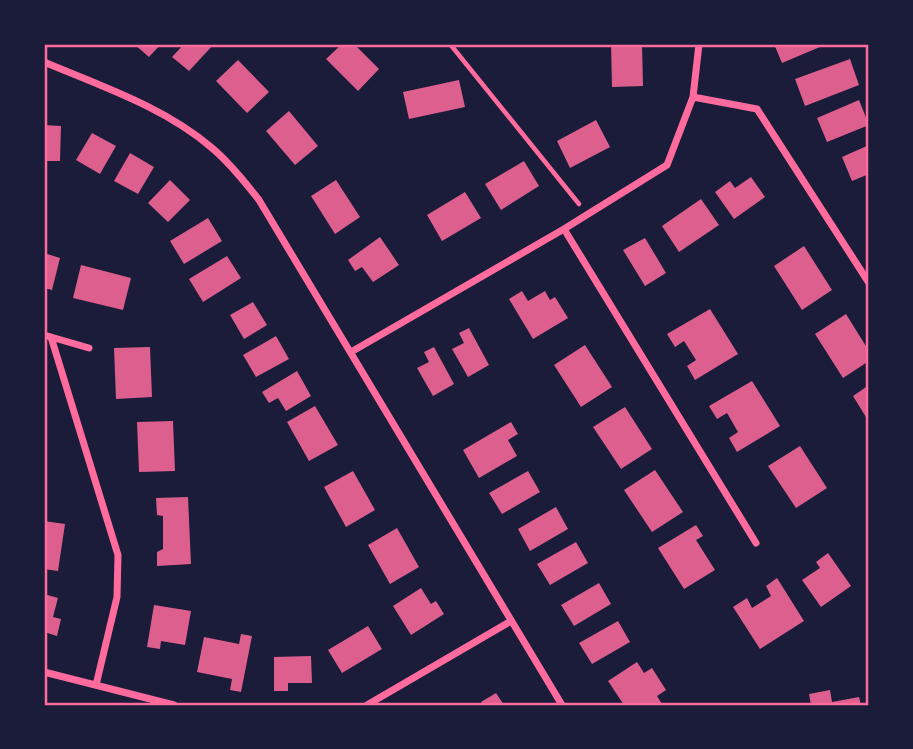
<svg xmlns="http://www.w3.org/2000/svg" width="913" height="749" viewBox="0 0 913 749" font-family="Poppins,sans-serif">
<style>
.building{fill:#dd5f8e}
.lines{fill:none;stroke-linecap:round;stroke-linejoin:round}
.path{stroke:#ff6b9d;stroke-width:4.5}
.minor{stroke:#ff6b9d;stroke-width:7}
.neatline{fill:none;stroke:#ff6b9d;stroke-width:2.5}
</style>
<rect width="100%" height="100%" fill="#1b1b3a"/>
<!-- building -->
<path class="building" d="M 134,44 L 161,44 L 149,57 Z
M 184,44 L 214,44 L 189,71 L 172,57 Z
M 342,44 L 354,44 L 379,69 L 358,91 L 326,59 Z
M 611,44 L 642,44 L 643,86 L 612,87 Z
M 774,44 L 827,44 L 782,63 Z
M 850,59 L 859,85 L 805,106 L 795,79 Z
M 238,60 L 269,92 L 247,113 L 216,81 Z
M 459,80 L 465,107 L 409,119 L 403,92 Z
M 859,100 L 869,125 L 827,142 L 817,118 Z
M 289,111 L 318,146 L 295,165 L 266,131 Z
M 596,120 L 610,147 L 570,168 L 557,141 Z
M 44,125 L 61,126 L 60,161 L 44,161 Z
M 92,133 L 116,146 L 100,174 L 76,160 Z
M 869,145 L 869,174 L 852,181 L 842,157 Z
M 130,153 L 154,167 L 138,194 L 114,181 Z
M 524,161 L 539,186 L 501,210 L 485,184 Z
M 751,177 L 765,197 L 734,219 L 715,192 L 730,181 L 735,188 Z
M 170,180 L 190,200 L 168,222 L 148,203 Z
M 336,180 L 360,217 L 335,234 L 311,196 Z
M 465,192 L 481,218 L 442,241 L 427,215 Z
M 701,199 L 719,225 L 679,252 L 662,226 Z
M 208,218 L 222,241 L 184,264 L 170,241 Z
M 380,237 L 399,265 L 373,282 L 362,267 L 355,271 L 348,260 Z
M 645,238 L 666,273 L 645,286 L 623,250 Z
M 804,246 L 832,290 L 802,310 L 774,266 Z
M 44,253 L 60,258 L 52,290 L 44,288 Z
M 227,256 L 241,278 L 203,302 L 189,279 Z
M 81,265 L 131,278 L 123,310 L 73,298 Z
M 522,291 L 528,301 L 545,291 L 550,300 L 555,297 L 568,318 L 533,339 L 509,299 Z
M 253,302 L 267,325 L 244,339 L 230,315 Z
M 710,309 L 738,354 L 695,380 L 687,366 L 696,360 L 684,341 L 675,347 L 667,334 Z
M 846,314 L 869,351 L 869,361 L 843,378 L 815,334 Z
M 469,328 L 489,365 L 468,377 L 452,349 L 464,343 L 459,333 Z
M 276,336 L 289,359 L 256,377 L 243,355 Z
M 585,345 L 612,387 L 581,407 L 554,365 Z
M 150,347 L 152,397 L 116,399 L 114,348 Z
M 434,347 L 454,384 L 433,396 L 417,368 L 429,362 L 424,352 Z
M 297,371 L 311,396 L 286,411 L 278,398 L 269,403 L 262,392 Z
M 752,381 L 780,426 L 737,452 L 729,438 L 738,432 L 727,413 L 717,419 L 709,406 Z
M 869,385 L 869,422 L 853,396 Z
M 315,406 L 338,445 L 309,461 L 287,422 Z
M 625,407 L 652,449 L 621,469 L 593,427 Z
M 173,421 L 175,471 L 139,472 L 137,422 Z
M 511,422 L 518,434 L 508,440 L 517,456 L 479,478 L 463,450 Z
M 800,446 L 827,488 L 796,508 L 768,466 Z
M 655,470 L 683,512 L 652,532 L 624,490 Z
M 353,471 L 375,510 L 346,527 L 324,487 Z
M 528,471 L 540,492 L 502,514 L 489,493 Z
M 188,497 L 191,564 L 157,566 L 157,552 L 163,549 L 163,516 L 157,515 L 156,498 Z
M 556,507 L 568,529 L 530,551 L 518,529 Z
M 44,521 L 65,524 L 58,571 L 44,569 Z
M 696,525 L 703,536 L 696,540 L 715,570 L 684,589 L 658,548 Z
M 397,528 L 419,567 L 390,584 L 368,545 Z
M 576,542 L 588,563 L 550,585 L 537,564 Z
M 828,553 L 851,586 L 821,607 L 802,580 L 820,568 L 816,562 Z
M 777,578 L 804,621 L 760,649 L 733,607 L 747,598 L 752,608 L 771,596 L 766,586 Z
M 599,583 L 611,604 L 574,626 L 561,605 Z
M 421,588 L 431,604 L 436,601 L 444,614 L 411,635 L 393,606 Z
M 44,594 L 58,598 L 53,617 L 61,619 L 57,636 L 44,632 Z
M 154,605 L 191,611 L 185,645 L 161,641 L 160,649 L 147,647 Z
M 618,621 L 630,642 L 592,664 L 579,643 Z
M 368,626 L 382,649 L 342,673 L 328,650 Z
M 241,634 L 252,636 L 241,692 L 230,690 L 232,679 L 197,672 L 204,637 L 239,644 Z
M 311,656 L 312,683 L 288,683 L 288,691 L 274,691 L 274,657 Z
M 637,662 L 644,673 L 652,668 L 666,690 L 657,696 L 662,704 L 661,705 L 624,705 L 608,681 Z
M 830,690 L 832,702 L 859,697 L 861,705 L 811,705 L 809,694 Z
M 496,693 L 504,705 L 483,705 L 481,702 Z"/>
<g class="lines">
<!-- path -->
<path class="path" d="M 450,44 L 579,204"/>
<!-- minor -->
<path class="minor" d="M 44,62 C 101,86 164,107 212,148 C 230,163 245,182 259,200 L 562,705
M 693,97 L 757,109 L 869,283
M 564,229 L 756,543
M 44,335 L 89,348
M 51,337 L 118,555 L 117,597 L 96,685
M 351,352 L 564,229 L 667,165 L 693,97 L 699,44
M 44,672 L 174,705
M 367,705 L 511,621"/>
</g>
<!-- border -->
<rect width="913" height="749" fill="none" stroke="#1b1b3a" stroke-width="91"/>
<rect x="46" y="46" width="821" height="658" class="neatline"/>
</svg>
